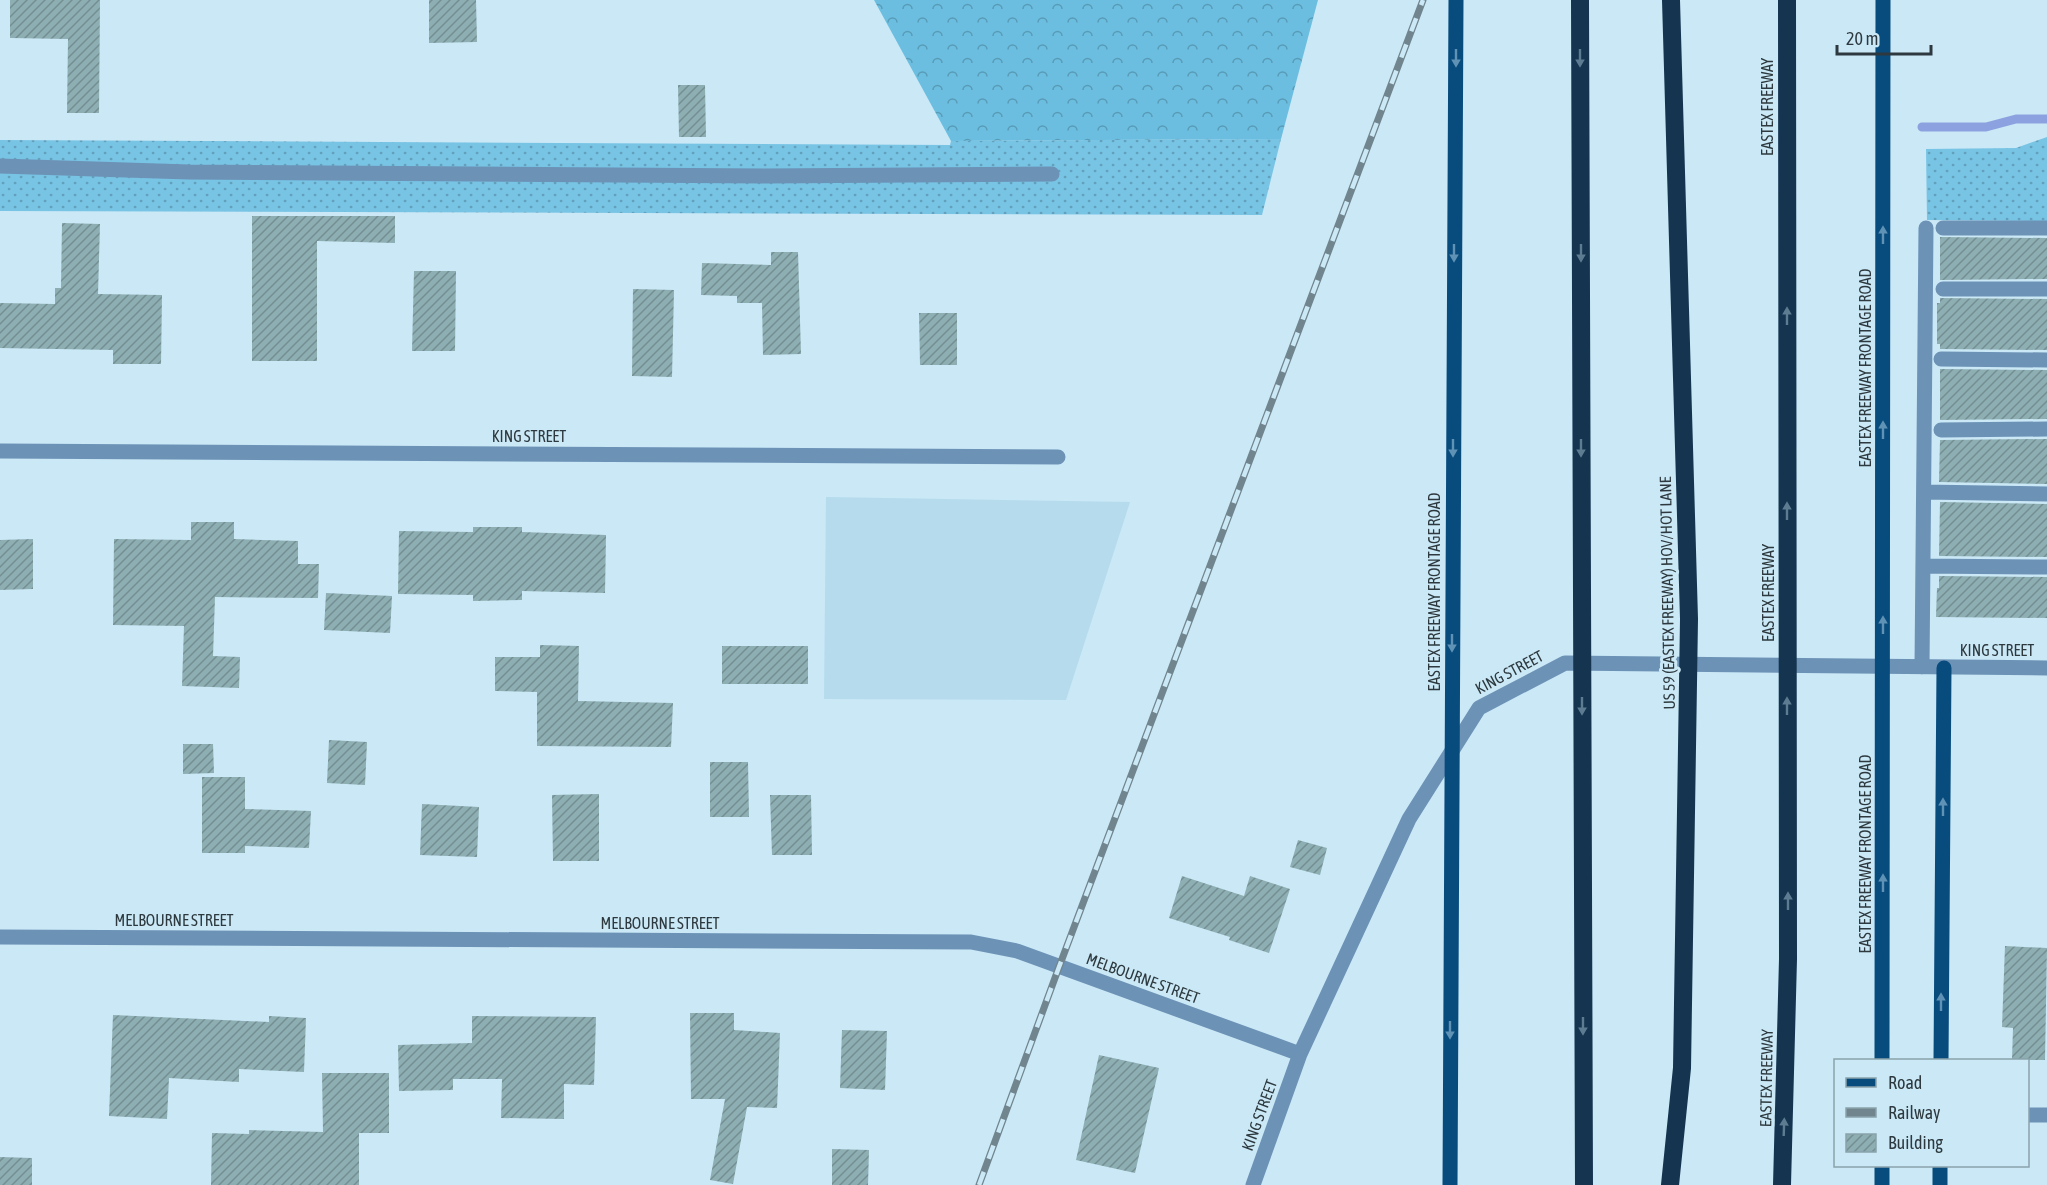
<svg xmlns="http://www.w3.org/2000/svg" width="2047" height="1185" viewBox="0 0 2047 1185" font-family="'Asap Condensed',sans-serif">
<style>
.built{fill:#b5dbec}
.grass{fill:url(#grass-dots)}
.forest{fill:url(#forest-crowns)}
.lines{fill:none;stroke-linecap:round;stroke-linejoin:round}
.stream{stroke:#8ca1df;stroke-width:9}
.building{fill:url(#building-hatch)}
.minor{stroke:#6c92b6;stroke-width:15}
.major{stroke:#084c7e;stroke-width:15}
.highway{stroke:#15344f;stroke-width:18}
.rail-casing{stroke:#71858e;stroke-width:7}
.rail{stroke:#cae8f6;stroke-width:4.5;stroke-dasharray:14;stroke-linecap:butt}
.oneway{fill:#5f92b4}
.oneway2{fill:#5d7c92}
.labels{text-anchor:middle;stroke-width:6;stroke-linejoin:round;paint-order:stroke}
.street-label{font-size:16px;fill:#2d393e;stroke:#cae8f6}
</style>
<defs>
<pattern id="grass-dots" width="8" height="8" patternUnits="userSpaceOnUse" patternTransform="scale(1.5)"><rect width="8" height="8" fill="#78c4e5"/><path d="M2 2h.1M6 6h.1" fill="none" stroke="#63a0bb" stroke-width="1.8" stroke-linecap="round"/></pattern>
<pattern id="forest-crowns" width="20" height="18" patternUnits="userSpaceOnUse" patternTransform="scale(1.5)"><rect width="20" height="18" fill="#6bbee0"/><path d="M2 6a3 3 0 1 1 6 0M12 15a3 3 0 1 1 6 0" fill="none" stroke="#589bb7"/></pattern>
<pattern id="building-hatch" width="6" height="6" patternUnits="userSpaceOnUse" patternTransform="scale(1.5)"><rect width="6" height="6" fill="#8daeb2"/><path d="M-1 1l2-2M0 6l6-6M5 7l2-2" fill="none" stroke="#748f92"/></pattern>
</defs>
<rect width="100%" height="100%" fill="#cae8f6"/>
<!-- built -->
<path class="built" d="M 826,497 L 1130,502 L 1066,700 L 824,699 Z"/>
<!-- grass -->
<path class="grass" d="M 2047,137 L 2047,221 L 1927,220 L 1926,149 L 2016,148 Z
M 1281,139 L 1262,215 L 0,211 L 0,140 L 950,145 L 951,141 Z"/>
<!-- forest -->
<path class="forest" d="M 874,0 L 1318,0 L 1281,139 L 951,141 Z"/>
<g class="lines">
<!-- stream -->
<path class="stream" d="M 1922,127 L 1986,127 L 2016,119 L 2047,119"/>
</g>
<!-- building -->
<path class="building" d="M 10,0 L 100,0 L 99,113 L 67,113 L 68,39 L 10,38 Z
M 429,0 L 476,0 L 477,42 L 429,43 Z
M 678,85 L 705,85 L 706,137 L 679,137 Z
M 252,216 L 395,216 L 395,243 L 317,241 L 317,361 L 252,361 Z
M 62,223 L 100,224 L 98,294 L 162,295 L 161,364 L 113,364 L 113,350 L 0,348 L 0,303 L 55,304 L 55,288 L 61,288 Z
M 1940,237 L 2047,238 L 2047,279 L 1940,280 Z
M 771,252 L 798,252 L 801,354 L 763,355 L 762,303 L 737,303 L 737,296 L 701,295 L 702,263 L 771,265 Z
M 414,271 L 456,271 L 455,351 L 412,351 Z
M 633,289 L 674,290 L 672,377 L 632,376 Z
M 1940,298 L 2047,299 L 2047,350 L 1940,349 L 1940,344 L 1937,344 L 1937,303 L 1940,303 Z
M 919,313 L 957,313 L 957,365 L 920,365 Z
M 1940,369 L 2047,370 L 2047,419 L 1940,420 Z
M 2047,439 L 2047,484 L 1939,482 L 1940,440 Z
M 1940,502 L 2047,504 L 2047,557 L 1939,556 Z
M 191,522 L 234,522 L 234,539 L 298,541 L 298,564 L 319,564 L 318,598 L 215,597 L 213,656 L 240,657 L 239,688 L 182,686 L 184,626 L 113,625 L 114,539 L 191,540 Z
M 473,527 L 522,527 L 522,532 L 606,535 L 605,593 L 522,591 L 522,600 L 473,601 L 473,595 L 398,594 L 399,531 L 473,532 Z
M 33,539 L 33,589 L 0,590 L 0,540 Z
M 1939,576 L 2047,577 L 2047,618 L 1936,617 L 1937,588 L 1939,588 Z
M 326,593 L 392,596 L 390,633 L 324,630 Z
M 540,645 L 579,646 L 578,701 L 673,703 L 671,747 L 537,746 L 537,692 L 495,691 L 495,657 L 540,657 Z
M 722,646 L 808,646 L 808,684 L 722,684 Z
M 329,740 L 367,742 L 365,785 L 327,783 Z
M 183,744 L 213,744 L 214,773 L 183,774 Z
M 710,762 L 748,762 L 749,817 L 710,817 Z
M 202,777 L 245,777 L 245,809 L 311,811 L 309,848 L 245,846 L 245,853 L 202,853 Z
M 599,794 L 599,861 L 553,861 L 552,795 Z
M 770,795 L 811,795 L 812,855 L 772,855 Z
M 422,804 L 479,807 L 477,857 L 420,855 Z
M 1298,840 L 1327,848 L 1320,875 L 1290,867 Z
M 1182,876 L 1244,896 L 1250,876 L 1290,889 L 1269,953 L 1229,940 L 1230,937 L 1169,918 Z
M 2005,946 L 2047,948 L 2045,1060 L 2012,1060 L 2013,1028 L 2002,1027 Z
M 690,1013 L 734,1013 L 734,1030 L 780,1033 L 777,1108 L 747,1107 L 733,1184 L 710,1180 L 725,1099 L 691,1099 Z
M 113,1015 L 269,1022 L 269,1016 L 306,1018 L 304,1072 L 239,1069 L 239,1082 L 169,1078 L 167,1119 L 109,1116 Z
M 472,1016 L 596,1017 L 594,1085 L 564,1084 L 564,1119 L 501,1118 L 502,1079 L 453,1079 L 453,1090 L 399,1091 L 398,1045 L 472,1043 Z
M 842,1030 L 887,1031 L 885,1090 L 840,1088 Z
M 1099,1055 L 1159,1068 L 1135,1173 L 1076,1160 Z
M 322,1073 L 389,1073 L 389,1133 L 359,1133 L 359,1185 L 211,1185 L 212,1133 L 249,1134 L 249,1130 L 323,1132 Z
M 832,1149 L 869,1150 L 868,1185 L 832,1185 Z
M 0,1157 L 32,1158 L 32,1185 L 0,1185 Z"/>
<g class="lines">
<!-- minor -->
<path class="minor" d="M 0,166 L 189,172 L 765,176 L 1052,174
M 1943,228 L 2047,228
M 1943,289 L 2047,289
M 1941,359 L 2047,360
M 1941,430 L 2047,429
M 0,451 L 1058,457
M 1924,492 L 2047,494
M 1923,566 L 2047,567
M 1922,667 L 1926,228
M 0,937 L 971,942 L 1017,951 L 1300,1054
M 2028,1115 L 2047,1115
M 1253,1185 L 1300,1054 L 1409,819 L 1479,708 L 1565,663 L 2047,668"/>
<!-- major -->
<path class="major" d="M 1882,1060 L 1883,0
M 1941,1060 L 1944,668
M 1450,1185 L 1456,0
M 1882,1185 L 1882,1166
M 1940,1185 L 1940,1166"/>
<!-- highway -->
<path class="highway" d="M 1580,0 L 1584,1185
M 1670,1185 L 1682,1068 L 1689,619 L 1671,0
M 1782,1185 L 1788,959 L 1787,0"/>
<defs>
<path id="rail" d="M 979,1185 L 1059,967 L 1423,0"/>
</defs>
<!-- rail casing -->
<use href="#rail" class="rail-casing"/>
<!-- rail -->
<use href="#rail" class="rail"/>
</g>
<!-- one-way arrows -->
<defs><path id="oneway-solid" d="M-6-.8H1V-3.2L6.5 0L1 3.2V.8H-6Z" transform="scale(1.5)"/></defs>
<g class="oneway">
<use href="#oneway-solid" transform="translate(1456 58) rotate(90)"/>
<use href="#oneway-solid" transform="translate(1883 235) rotate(-90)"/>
<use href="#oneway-solid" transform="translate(1454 253) rotate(90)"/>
<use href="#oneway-solid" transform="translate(1883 430) rotate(-90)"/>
<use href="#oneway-solid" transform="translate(1453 448) rotate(90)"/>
<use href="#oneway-solid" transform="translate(1883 625) rotate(-90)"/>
<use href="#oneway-solid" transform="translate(1452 643) rotate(90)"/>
<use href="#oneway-solid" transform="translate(1943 807) rotate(-90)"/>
<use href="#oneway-solid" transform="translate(1883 883) rotate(-90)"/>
<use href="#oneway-solid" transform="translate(1941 1002) rotate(-90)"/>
<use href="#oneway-solid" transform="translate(1450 1030) rotate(90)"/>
</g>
<g class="oneway2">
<use href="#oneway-solid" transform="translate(1580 58) rotate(90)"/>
<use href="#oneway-solid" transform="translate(1581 253) rotate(90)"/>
<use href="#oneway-solid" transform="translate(1787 316) rotate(-90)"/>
<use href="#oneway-solid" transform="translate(1581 448) rotate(90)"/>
<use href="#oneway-solid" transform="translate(1787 511) rotate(-90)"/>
<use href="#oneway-solid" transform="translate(1582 706) rotate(90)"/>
<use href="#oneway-solid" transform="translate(1787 706) rotate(-90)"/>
<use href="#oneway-solid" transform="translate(1788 901) rotate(-90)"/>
<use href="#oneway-solid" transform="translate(1583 1026) rotate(90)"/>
<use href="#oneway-solid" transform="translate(1784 1127) rotate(-88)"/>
</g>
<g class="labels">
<!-- street labels -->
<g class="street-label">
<text transform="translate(1767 107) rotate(-90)" y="6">EASTEX FREEWAY</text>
<text transform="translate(1865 368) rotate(-90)" y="6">EASTEX FREEWAY FRONTAGE ROAD</text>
<text x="529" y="442">KING STREET</text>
<text transform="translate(1434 592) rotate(-90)" y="6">EASTEX FREEWAY FRONTAGE ROAD</text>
<text transform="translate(1667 593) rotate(-91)" y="6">US 59 (EASTEX FREEWAY) HOV/HOT LANE</text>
<text transform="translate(1768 593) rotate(-90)" y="6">EASTEX FREEWAY</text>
<text x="1997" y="656">KING STREET</text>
<text transform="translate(1509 672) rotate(-28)" y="6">KING STREET</text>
<text transform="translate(1865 854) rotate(-90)" y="6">EASTEX FREEWAY FRONTAGE ROAD</text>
<text x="174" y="926">MELBOURNE STREET</text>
<text x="660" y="929">MELBOURNE STREET</text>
<text transform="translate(1143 978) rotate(20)" y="6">MELBOURNE STREET</text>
<text transform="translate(1766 1078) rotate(-89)" y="6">EASTEX FREEWAY</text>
<text transform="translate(1259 1115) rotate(-70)" y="6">KING STREET</text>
</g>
</g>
<!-- legend -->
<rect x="1834" y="1059" width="195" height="108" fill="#cae8f6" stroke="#8ba2ac" stroke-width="1.5"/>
<rect x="1846" y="1078" width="30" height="9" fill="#084c7e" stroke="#8ba2ac" stroke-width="1.5"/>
<text x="1888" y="1089" font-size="18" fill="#2d393e">Road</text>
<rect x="1846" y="1108" width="30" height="9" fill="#71858e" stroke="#8ba2ac" stroke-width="1.5"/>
<text x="1888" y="1119" font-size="18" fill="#2d393e">Railway</text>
<rect x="1846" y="1134" width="30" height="18" fill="url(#building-hatch)" stroke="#8ba2ac" stroke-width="1.5"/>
<text x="1888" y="1149" font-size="18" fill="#2d393e">Building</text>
<!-- scale -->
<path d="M1837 45v9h94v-9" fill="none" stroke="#2d393e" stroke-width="3"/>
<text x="1846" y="45" font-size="18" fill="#2d393e" stroke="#cae8f6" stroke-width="4.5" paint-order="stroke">20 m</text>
</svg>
